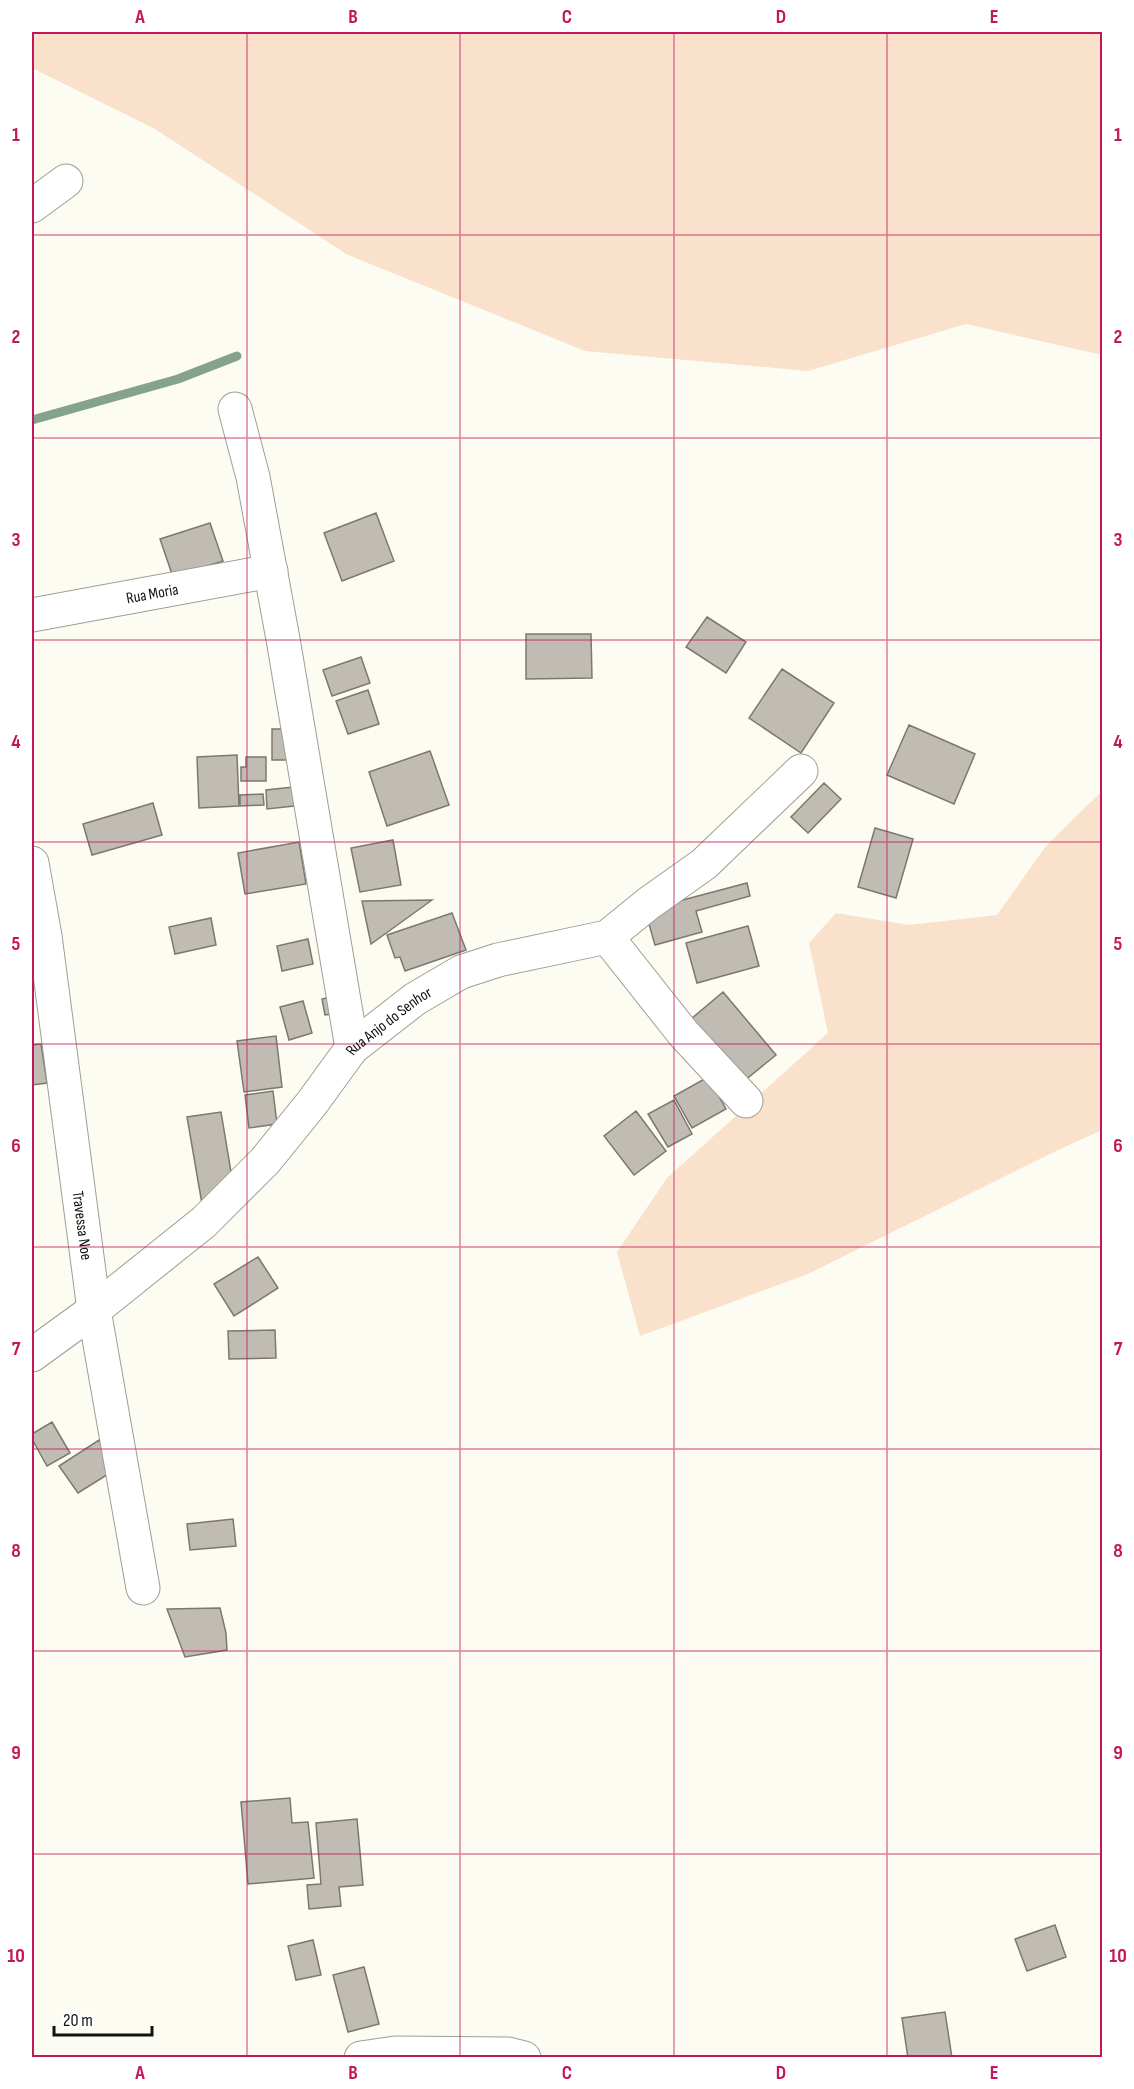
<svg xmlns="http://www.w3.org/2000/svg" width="1134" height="2089" viewBox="0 0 1134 2089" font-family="'Sofia Sans Condensed',sans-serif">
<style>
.green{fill:#fae1cc}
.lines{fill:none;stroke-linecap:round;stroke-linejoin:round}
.stream{stroke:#85a28a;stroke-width:9}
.building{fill:#c0bbb3;stroke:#7c7870;stroke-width:1.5}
.street-casing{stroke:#9e9e95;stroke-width:35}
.street{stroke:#fff;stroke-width:33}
.grid{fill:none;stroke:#c2185b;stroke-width:1.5;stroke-opacity:0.55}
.labels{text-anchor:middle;stroke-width:6;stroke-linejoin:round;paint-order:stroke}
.street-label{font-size:16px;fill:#12120e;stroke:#fff}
.neatline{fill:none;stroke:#c2185b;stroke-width:2}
.grid-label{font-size:20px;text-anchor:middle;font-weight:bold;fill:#c2185b}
</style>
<rect width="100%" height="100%" fill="#fcfcf2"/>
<!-- green -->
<path class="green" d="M 32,32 L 1102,32 L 1102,355 L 966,324 L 808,371 L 585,351 L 348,255 L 155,129 L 32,68 Z
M 1102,791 L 1102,1130 L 1056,1151 L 808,1274 L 640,1336 L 617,1252 L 667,1178 L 828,1033 L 809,943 L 836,913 L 909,925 L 997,915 L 1046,846 Z"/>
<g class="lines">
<!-- stream -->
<path class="stream" d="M 32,420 L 178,379 L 237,356"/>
</g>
<!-- building -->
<path class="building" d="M 376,513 L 394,561 L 342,581 L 324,533 Z
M 210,523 L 223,561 L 173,577 L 160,539 Z
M 707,617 L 746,642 L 726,673 L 686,647 Z
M 526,634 L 591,634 L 592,678 L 526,679 Z
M 361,657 L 370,683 L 332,696 L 323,670 Z
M 782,669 L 834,703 L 801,753 L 749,718 Z
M 368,690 L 379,724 L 348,734 L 336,701 Z
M 909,725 L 975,754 L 954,804 L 887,775 Z
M 272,729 L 295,729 L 295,760 L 272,760 Z
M 430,751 L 449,805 L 387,826 L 369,772 Z
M 237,755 L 239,806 L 199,808 L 197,757 Z
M 246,757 L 266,757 L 266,781 L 241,781 L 241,767 L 246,767 Z
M 824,783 L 841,799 L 808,833 L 791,817 Z
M 302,786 L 303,805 L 267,809 L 266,790 Z
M 263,794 L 264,805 L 240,806 L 240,795 Z
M 153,803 L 162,835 L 92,855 L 83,824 Z
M 875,828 L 913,839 L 896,898 L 858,887 Z
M 393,840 L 401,885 L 360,892 L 351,848 Z
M 299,842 L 306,884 L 245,894 L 238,853 Z
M 747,883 L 750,896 L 696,911 L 702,932 L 655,945 L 645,910 Z
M 432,900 L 371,944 L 362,901 Z
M 452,913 L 466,950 L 405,971 L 400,957 L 395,958 L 387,935 Z
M 211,918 L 216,945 L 175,954 L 169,927 Z
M 748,926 L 759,966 L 697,983 L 686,943 Z
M 308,939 L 313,964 L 282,971 L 277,946 Z
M 723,992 L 776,1055 L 744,1081 L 691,1019 Z
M 339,995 L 342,1013 L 325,1015 L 322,999 Z
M 303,1001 L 312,1033 L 289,1040 L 280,1007 Z
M 276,1036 L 282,1087 L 244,1092 L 237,1041 Z
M 41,1044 L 47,1083 L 32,1085 L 32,1045 Z
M 708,1077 L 726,1109 L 692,1128 L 674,1096 Z
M 273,1091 L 277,1124 L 249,1128 L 245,1095 Z
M 674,1100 L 692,1134 L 668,1147 L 648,1114 Z
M 636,1111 L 666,1151 L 634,1175 L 604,1136 Z
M 221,1112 L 233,1184 L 202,1204 L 187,1117 Z
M 258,1257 L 278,1288 L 234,1316 L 214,1284 Z
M 275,1330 L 276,1358 L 229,1359 L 228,1331 Z
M 52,1422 L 70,1453 L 47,1466 L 32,1439 L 32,1434 Z
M 99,1440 L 118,1468 L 78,1493 L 59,1466 Z
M 233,1519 L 236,1546 L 190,1550 L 187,1524 Z
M 220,1608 L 226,1633 L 227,1650 L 185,1657 L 167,1609 Z
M 290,1798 L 292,1823 L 308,1822 L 314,1878 L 248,1884 L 241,1802 Z
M 357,1819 L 363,1885 L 339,1887 L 341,1906 L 309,1909 L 307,1885 L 321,1884 L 316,1823 Z
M 1055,1925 L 1066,1957 L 1027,1971 L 1015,1939 Z
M 313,1940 L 321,1975 L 296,1980 L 288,1946 Z
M 364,1967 L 379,2024 L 348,2032 L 333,1975 Z
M 945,2012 L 952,2058 L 908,2058 L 902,2018 Z"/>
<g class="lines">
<defs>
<g id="street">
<path d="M 32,206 L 66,181"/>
<path d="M 235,409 L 253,477 L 283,639 L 352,1048"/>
<path id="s1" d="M 32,615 L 271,571"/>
<path id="s2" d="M 32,863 L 45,936 L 94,1310 L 143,1588"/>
<path d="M 607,937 L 683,1033 L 746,1101"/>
<path id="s3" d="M 32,1355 L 94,1310 L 204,1222 L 265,1161 L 312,1103 L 352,1048 L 415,999 L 461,972 L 498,960 L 607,937 L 649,903 L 704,864 L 801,771"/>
<path d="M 361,2058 L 395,2053 L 508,2054 L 524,2058"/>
</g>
</defs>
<!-- street casing -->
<use href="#street" class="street-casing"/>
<!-- street -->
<use href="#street" class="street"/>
</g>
<!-- grid -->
<path class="grid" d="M 247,32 L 247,2058M 460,32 L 460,2058M 674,32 L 674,2058M 887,32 L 887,2058M 32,235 L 1102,235M 32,438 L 1102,438M 32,640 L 1102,640M 32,842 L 1102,842M 32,1044 L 1102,1044M 32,1247 L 1102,1247M 32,1449 L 1102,1449M 32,1651 L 1102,1651M 32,1854 L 1102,1854"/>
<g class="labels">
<!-- street labels -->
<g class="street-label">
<text dy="6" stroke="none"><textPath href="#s1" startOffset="122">Rua Moria</textPath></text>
<text dy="6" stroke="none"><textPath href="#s3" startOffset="492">Rua Anjo do Senhor</textPath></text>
<text dy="6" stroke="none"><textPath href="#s2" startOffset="366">Travessa Noe</textPath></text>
</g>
</g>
<!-- border -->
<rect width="1134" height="2089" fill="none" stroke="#ffffff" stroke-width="66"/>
<!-- scale -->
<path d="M54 2026v9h98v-9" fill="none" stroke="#12120e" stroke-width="3"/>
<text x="63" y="2026" font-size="18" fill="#12120e" stroke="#ffffff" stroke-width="4.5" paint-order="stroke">20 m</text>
<rect x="33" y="33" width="1068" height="2023" class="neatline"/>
<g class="grid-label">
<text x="140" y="23">A</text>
<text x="353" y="23">B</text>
<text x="567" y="23">C</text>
<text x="781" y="23">D</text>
<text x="994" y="23">E</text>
<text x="16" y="141">1</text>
<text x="1118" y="141">1</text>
<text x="16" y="343">2</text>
<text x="1118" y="343">2</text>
<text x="16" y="546">3</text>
<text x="1118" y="546">3</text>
<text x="16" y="748">4</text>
<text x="1118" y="748">4</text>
<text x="16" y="950">5</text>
<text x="1118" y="950">5</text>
<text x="16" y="1152">6</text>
<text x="1118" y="1152">6</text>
<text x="16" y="1355">7</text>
<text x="1118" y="1355">7</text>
<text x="16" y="1557">8</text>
<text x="1118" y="1557">8</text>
<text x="16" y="1759">9</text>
<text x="1118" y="1759">9</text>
<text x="16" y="1962">10</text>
<text x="1118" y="1962">10</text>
<text x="140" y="2079">A</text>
<text x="353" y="2079">B</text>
<text x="567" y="2079">C</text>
<text x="781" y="2079">D</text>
<text x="994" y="2079">E</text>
</g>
</svg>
